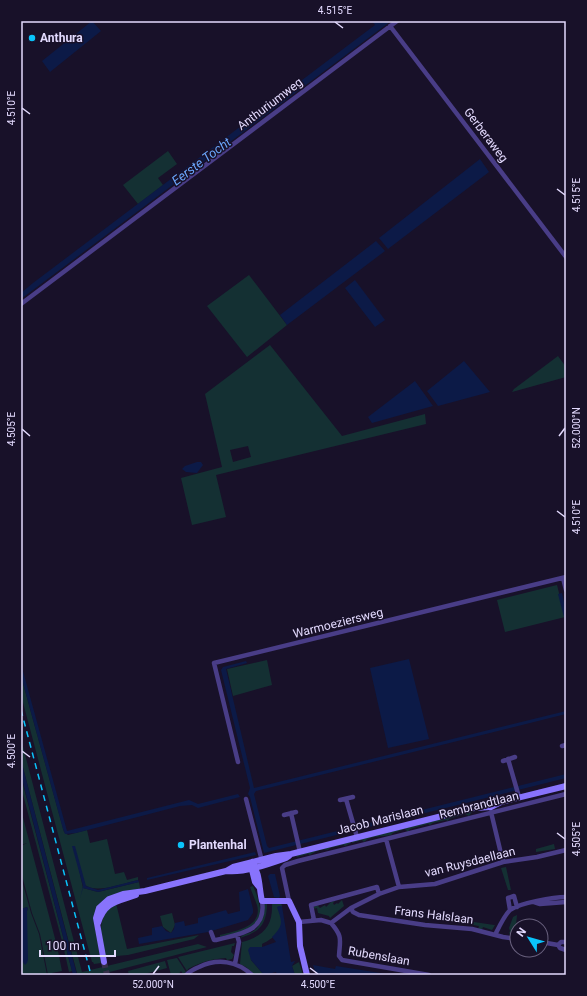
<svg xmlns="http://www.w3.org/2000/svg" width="587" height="996" viewBox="0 0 587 996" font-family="Roboto,sans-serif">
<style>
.green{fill:#143033;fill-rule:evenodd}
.water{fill:#0c1a47}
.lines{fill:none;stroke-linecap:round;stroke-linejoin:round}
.secondary-tunnel{stroke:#362f49;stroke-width:6;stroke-dasharray:6 3;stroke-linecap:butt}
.street{stroke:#493d87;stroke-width:4.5}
.secondary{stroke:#8873fc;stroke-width:6}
.rail{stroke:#0ac3fa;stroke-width:1.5;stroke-dasharray:6 5;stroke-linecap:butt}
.ticks{fill:none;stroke:#e3dafe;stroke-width:1.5}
.poi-dot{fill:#0ac3fa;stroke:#181129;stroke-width:1.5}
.labels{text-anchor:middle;stroke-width:3;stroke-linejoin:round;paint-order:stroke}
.poi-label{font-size:12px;font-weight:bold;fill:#e3dafe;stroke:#181129;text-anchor:start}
.street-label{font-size:12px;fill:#e3dafe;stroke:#181129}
.water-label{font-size:13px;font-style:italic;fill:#6aa6fc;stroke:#181129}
.neatline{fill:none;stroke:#e3dafe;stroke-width:1.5}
.ticks-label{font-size:10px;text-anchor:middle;fill:#e3dafe}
</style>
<rect width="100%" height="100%" fill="#181129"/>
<!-- green -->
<path class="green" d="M 168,151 L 177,164 L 158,178 L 163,185 L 138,204 L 123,185 Z
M 249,275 L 287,325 L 247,357 L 207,306 Z
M 270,345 L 342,436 L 425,414 L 426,424 L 216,475 L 226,517 L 192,525 L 181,478 L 222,467 L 205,394 ZM 248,446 L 251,457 L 233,462 L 230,450 Z
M 558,356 L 566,367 L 566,377 L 512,392 L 514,389 Z
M 557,585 L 565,617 L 505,632 L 497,600 Z
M 267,660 L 272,685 L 233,696 L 227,669 Z
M 21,676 L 64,832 L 68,835 L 87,830 L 90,843 L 107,839 L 115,874 L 124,872 L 127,880 L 138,877 L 138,880 C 124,883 97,894 85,885 L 74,846 L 83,888 L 98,892 L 139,882 L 140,888 L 139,889 L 118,893 L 94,922 L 101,963 L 94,964 L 93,962 L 92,962 L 21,695 Z
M 21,739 L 82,972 L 198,944 L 207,947 L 98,975 L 70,975 L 77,973 L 21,760 Z
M 21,777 L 72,971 L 69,972 L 62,941 L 21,787 Z
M 21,810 L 57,946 L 62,971 L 52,973 L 52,975 L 48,975 L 40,934 L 32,913 L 21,872 L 21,846 L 27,843 L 21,845 Z
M 475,811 L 471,813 L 469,816 L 465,814 L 449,819 L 448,821 L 446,820 L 433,823 L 430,825 L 428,824 L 410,829 L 408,832 L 405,829 L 393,833 L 391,835 C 382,837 371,835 364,842 L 362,840 L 352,843 L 352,841 Z
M 350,842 L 351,843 L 345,846 L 343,845 L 330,848 L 328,850 C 323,848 314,852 310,855 L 308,854 L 297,857 L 296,856 L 308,852 Z
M 554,844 L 555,849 L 536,852 L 536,849 Z
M 506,867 L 511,890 L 508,890 L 501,868 Z
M 21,877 L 31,913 L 39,934 L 47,975 L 21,975 L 21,959 L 23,964 L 27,911 L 28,909 L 27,907 L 21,909 Z
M 253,886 C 256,893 259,900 260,908 C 262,930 236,933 220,937 L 220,935 C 235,931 263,927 257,905 C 255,899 252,893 250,887 Z
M 342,900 L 344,906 L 330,918 L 329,916 L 318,913 L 317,908 L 313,909 L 313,907 L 319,905 L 318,906 L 320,908 L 325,905 L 326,907 L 331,902 L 335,901 L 333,903 L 334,905 L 337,903 L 338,904 Z
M 116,903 L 127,949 L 199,935 L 194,939 L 128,955 L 105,957 C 101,936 95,917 116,903 Z
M 267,903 C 267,924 260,932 240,938 C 243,934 247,934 252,932 C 262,926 264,915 264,904 Z
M 272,903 L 281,903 L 282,906 L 278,907 C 279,912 282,918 282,923 C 282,932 269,941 262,944 L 262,947 L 250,947 L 251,960 L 264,975 L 255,975 L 246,967 L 240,964 L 242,942 C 264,936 273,926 272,903 Z
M 172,913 L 175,925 L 171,933 L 163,927 L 160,916 Z
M 517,915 L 515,936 L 511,936 L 509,933 L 510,931 L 509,928 L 513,917 Z
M 474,922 L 494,925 L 495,925 L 492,930 L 483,927 L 482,930 L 478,929 L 479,926 L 473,925 Z
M 235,943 L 234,946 L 232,946 L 231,952 L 234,955 L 232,959 L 227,960 L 226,958 C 211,959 201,962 188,969 L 187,971 L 178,957 Z
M 177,958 L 186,972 L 183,974 L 181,971 L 178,975 L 171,975 L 167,960 Z
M 165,961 L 167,968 L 141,975 L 129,975 L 128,971 Z
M 299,962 L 303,975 L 295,975 L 292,966 Z"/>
<!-- water -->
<path class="water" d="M 92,21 L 101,31 L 50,72 L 42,61 Z
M 372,21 L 391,21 L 21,299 L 21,293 L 33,283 L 375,25 Z
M 480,159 L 489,172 L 388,249 L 379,238 Z
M 376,241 L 385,251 L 287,325 L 280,315 Z
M 355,280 L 385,320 L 375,327 L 345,288 Z
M 464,361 L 490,392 L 438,406 L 427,391 Z
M 415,381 L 433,406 L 372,423 L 368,417 Z
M 197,462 L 201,462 L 203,465 L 197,473 L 186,472 L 182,469 L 185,466 Z
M 562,593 L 566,611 L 566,625 L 558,594 Z
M 409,659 L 429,739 L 388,748 L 370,668 Z
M 246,661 L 247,663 L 226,669 L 254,788 L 566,711 L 566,714 L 256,791 L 254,794 L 267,846 L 269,848 L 566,774 L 566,778 L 264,853 L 250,797 L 248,794 L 250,788 L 221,670 L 223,667 Z
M 21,664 L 67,831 L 189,800 L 198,804 L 238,794 L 240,797 L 198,808 L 192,805 L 180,806 L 76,833 L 65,834 L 63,829 L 21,676 Z
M 21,760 L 77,975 L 73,975 L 22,779 Z
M 72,846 L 75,846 L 86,886 L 98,890 L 138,880 L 139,882 L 98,892 L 83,888 L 80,898 L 89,935 L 80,898 L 83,886 Z
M 255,852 L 256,855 L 147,880 L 147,878 Z
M 270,874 L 275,874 L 280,896 L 279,898 L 274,897 L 268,876 Z
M 248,889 L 253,909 L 253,913 L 248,920 L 208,932 L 139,944 L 138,938 L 152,935 L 152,928 L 162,926 L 166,931 L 171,933 L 174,929 L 175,923 L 184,921 L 185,926 L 198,923 L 198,918 L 226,910 L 228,914 L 240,911 L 239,892 Z
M 279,906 L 282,906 L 291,962 L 295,961 L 292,966 L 295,975 L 277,975 L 276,972 L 264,975 L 251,960 L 248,950 L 250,947 L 262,947 L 276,942 L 272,937 C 284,925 282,922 277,907 Z
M 27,907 L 28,909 L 27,911 L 28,960 L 27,963 L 25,965 L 21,959 L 21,909 Z
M 313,965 L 335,969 L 336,966 L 393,975 L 342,975 L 333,973 L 319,975 L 315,971 Z"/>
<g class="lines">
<!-- secondary-tunnel -->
<path class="secondary-tunnel" d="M 104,962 L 107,975"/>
<!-- street -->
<path class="street" d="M 390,26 L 566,257
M 21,304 L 397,21
M 563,578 L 566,590
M 562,746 L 566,745
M 508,759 L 519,797
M 503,761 L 515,757
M 238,762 L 214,663 L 566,577
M 246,799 L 262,861
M 346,799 L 357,837
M 340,800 L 353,797
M 491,812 L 503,862
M 291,813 L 300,852
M 284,815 L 296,812
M 386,839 L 399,887
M 289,901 L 282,868 L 285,865 L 298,861 L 566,794
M 534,902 L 540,904 L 566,902
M 351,908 L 353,912 L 359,915 L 425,925 L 472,929 L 503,937 L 517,939
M 510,910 L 508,898 L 514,896 L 517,907
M 314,920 L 311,905 L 377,887 L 379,894
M 299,922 L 321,920 L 331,923 L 351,908 L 379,894 L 399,887 L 435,884 L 503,862 L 537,857 L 566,850
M 331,923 C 343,937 340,939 339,956 L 342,960 L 429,975
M 211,932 L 214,940 L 216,940 C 239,934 267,932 262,901
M 495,935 C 499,927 504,916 510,910 C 519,903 554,897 566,897
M 541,942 L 558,945 L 561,942 L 566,942
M 558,945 L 560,948 L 566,950
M 235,964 L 239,942 L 237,935
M 186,975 C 190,971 194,969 199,967 C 218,958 237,961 252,975"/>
<!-- secondary -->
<path class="secondary" d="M 252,862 C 260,873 259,888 262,901 L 289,901 L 299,922 L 300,946 L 307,975
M 251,866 L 255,882 L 259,887
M 227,871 C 244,873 269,864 286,858 L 289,856
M 98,923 C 105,901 117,902 136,895
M 104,962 L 96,918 L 99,908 L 109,899 L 123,894 L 145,891 L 226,871 L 233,867 L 276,856 L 291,854 L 474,808 L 491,807 L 501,802 L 566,786"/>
<!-- rail -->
<path class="rail" d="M 21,710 L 91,975"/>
</g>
<!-- ticks -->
<path class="ticks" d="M 335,22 L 343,28M 22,108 L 30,114M 557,189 L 565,195M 22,429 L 30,436M 559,436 L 565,428M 557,511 L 565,517M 22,751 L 30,757M 557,833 L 565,839M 310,968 L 318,974M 153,974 L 159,966"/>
<!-- markers -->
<g class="poi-dot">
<circle cx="32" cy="38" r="4"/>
<circle cx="181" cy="845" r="4"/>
</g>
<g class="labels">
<!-- poi labels -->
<g class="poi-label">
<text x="40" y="42">Anthura</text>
<text x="189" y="849">Plantenhal</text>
</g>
<!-- street labels -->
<g class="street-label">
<text transform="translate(270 104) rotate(-37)" y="4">Anthuriumweg</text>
<text transform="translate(486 135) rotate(53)" y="4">Gerberaweg</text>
<text transform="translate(338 623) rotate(-14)" y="4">Warmoeziersweg</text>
<text transform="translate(479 805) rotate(-14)" y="4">Rembrandtlaan</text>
<text transform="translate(380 820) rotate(-14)" y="4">Jacob Marislaan</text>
<text transform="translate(470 862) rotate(-14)" y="4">van Ruysdaellaan</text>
<text transform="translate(434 915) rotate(7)" y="4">Frans Halslaan</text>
<text transform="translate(379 956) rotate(10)" y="4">Rubenslaan</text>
</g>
<!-- water labels -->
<g class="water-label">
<text transform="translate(201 161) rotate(-37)" y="5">Eerste Tocht</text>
</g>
</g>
<!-- border -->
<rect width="587" height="996" fill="none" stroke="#181129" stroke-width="44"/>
<!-- north arrow -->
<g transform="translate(529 938) rotate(307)"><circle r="19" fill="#181129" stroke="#69617e"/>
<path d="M0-3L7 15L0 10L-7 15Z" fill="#0ac3fa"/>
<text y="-6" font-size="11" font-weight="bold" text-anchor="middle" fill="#e3dafe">N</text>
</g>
<!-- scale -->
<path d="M40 950v6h75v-6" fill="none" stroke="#e3dafe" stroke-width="2"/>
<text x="46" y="950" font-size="12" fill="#e3dafe" stroke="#181129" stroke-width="3" paint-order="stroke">100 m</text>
<rect x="22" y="22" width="543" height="952" class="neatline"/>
<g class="ticks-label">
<text x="335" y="14">4.515°E</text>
<text transform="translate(11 108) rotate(-90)" y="4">4.510°E</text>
<text transform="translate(576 195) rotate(-90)" y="4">4.515°E</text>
<text transform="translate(576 428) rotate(-90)" y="4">52.000°N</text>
<text transform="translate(11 429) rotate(-90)" y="4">4.505°E</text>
<text transform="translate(576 517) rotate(-90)" y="4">4.510°E</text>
<text transform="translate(11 751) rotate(-90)" y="4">4.500°E</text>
<text transform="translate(576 839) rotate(-90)" y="4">4.505°E</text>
<text x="153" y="988">52.000°N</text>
<text x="318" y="988">4.500°E</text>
</g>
</svg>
